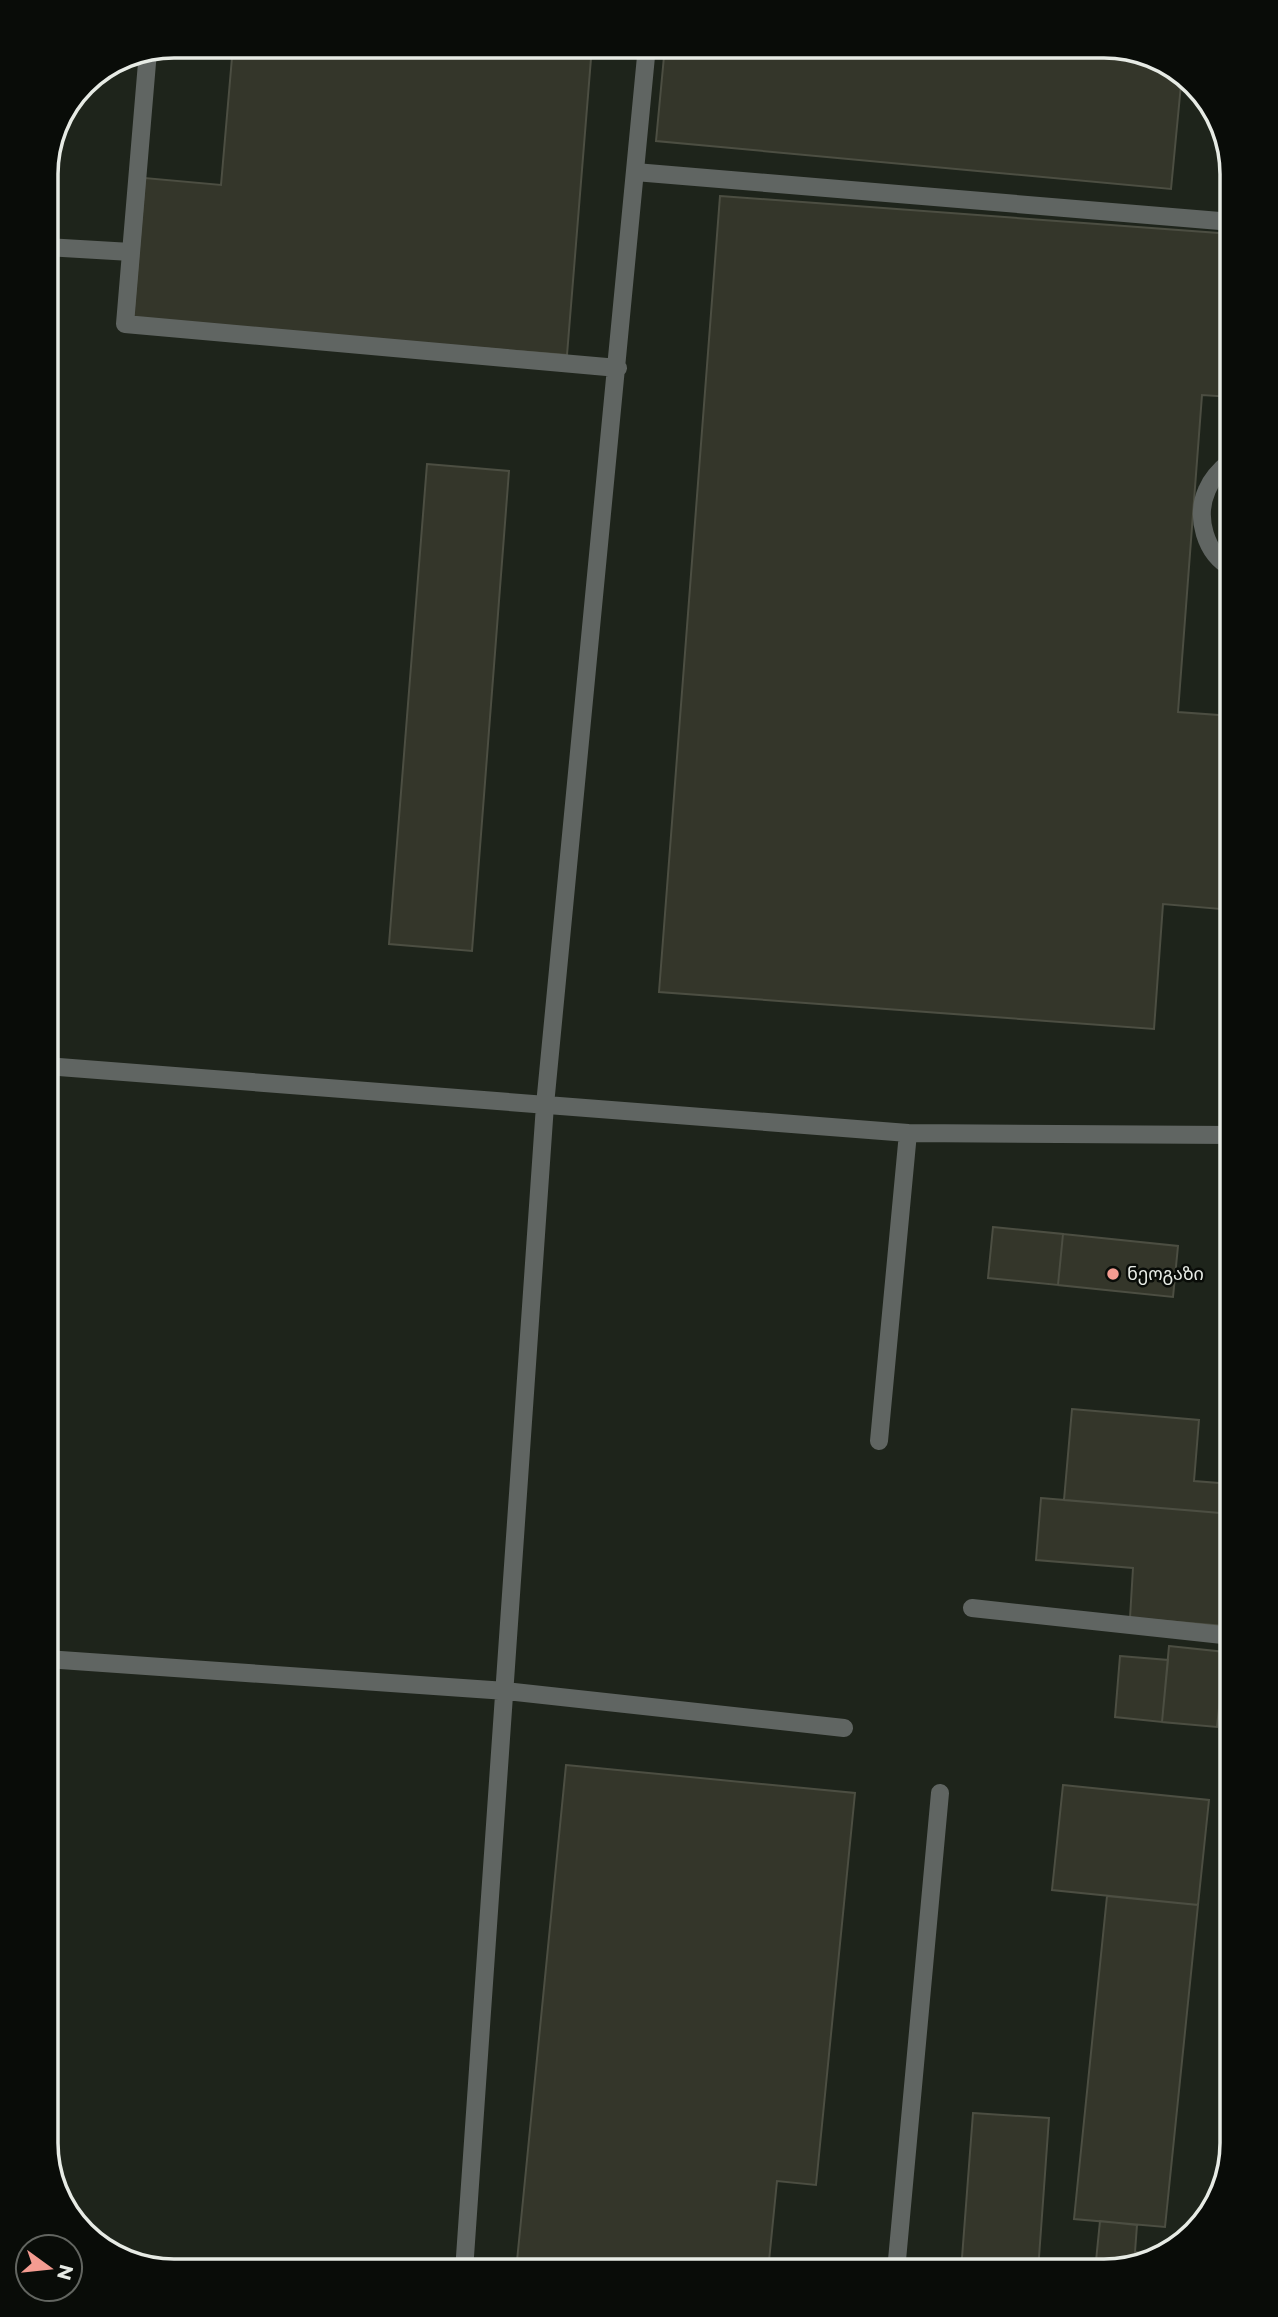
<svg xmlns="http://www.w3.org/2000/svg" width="1278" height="2317" viewBox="0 0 1278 2317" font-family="Montserrat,'Noto Sans Georgian',sans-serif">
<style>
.building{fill:#34362a;stroke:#4c4e42;stroke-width:2}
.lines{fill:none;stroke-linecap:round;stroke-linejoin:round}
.lane{stroke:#606562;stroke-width:18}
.poi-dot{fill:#f59c91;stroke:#090c08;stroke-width:2.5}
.labels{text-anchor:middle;stroke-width:5;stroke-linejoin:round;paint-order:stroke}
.poi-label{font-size:18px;fill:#e7ebe5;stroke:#090c08;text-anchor:start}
.rim{fill:none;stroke:#e7ebe5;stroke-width:3.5}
</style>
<rect width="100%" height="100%" fill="#1e241b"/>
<!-- building -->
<path class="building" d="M 233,46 L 592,46 L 567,355 L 133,320 L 145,178 L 221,185 Z
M 665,46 L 1059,46 L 1133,53 L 1176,67 L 1182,74 L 1171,189 L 656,141 Z
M 1059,46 L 1113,46 L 1126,50 L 1126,52 Z
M 720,196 L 1232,234 L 1232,397 L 1202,395 L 1178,712 L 1232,716 L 1232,910 L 1163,904 L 1154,1029 L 659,992 Z
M 427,464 L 509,471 L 472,951 L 389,944 Z
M 993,1227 L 1063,1234 L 1058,1285 L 988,1278 Z
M 1063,1234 L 1178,1246 L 1173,1297 L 1058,1285 Z
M 1072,1409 L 1199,1420 L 1194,1481 L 1232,1484 L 1232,1514 L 1064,1500 Z
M 1041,1498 L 1232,1514 L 1232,1546 L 1225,1626 L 1130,1618 L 1133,1568 L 1036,1560 Z
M 1169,1646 L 1225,1652 L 1217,1727 L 1162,1722 Z
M 1120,1656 L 1168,1660 L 1162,1722 L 1115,1717 Z
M 566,1765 L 855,1793 L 816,2185 L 777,2181 L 768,2271 L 516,2271 Z
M 1063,1785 L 1209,1800 L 1198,1905 L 1052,1890 Z
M 1107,1896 L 1198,1905 L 1165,2227 L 1074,2219 Z
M 973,2113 L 1049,2118 L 1038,2271 L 961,2271 Z
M 1100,2221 L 1137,2225 L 1135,2252 L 1161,2255 L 1154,2262 L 1095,2271 Z"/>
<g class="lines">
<!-- lane -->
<path class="lane" d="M 148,51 L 125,324 L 618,368
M 635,172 L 1232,222
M 46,247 L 131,252
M 1232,568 C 1205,554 1195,517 1207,490 C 1212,477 1222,468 1232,460
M 46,1066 L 908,1133 L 1232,1135
M 879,1441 L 908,1133
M 972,1608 L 1232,1636
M 46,1659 L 506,1691 L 844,1728
M 464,2271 L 545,1105 L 647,46
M 896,2271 L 940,1793"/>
</g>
<!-- markers -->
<circle class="poi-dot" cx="1113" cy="1274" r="7"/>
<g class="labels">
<!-- poi labels -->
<g class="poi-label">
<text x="1127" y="1280">ნეოგაზი</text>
</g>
</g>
<!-- crop -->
<path d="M0 0H1278V2317H0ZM174 58H1104A116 116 0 0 1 1220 174V2143A116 116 0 0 1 1104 2259H174A116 116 0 0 1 58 2143V174A116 116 0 0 1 174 58Z" fill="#090c08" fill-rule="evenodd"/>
<path class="rim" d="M174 58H1104A116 116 0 0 1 1220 174V2143A116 116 0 0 1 1104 2259H174A116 116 0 0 1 58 2143V174A116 116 0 0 1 174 58Z"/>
<!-- north arrow -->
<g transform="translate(49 2268) rotate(105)"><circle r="33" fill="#090c08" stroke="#626560" stroke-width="2"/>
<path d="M0-5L12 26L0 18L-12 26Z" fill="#f59c91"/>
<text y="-10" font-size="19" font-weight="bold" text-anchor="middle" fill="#e7ebe5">N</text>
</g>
</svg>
